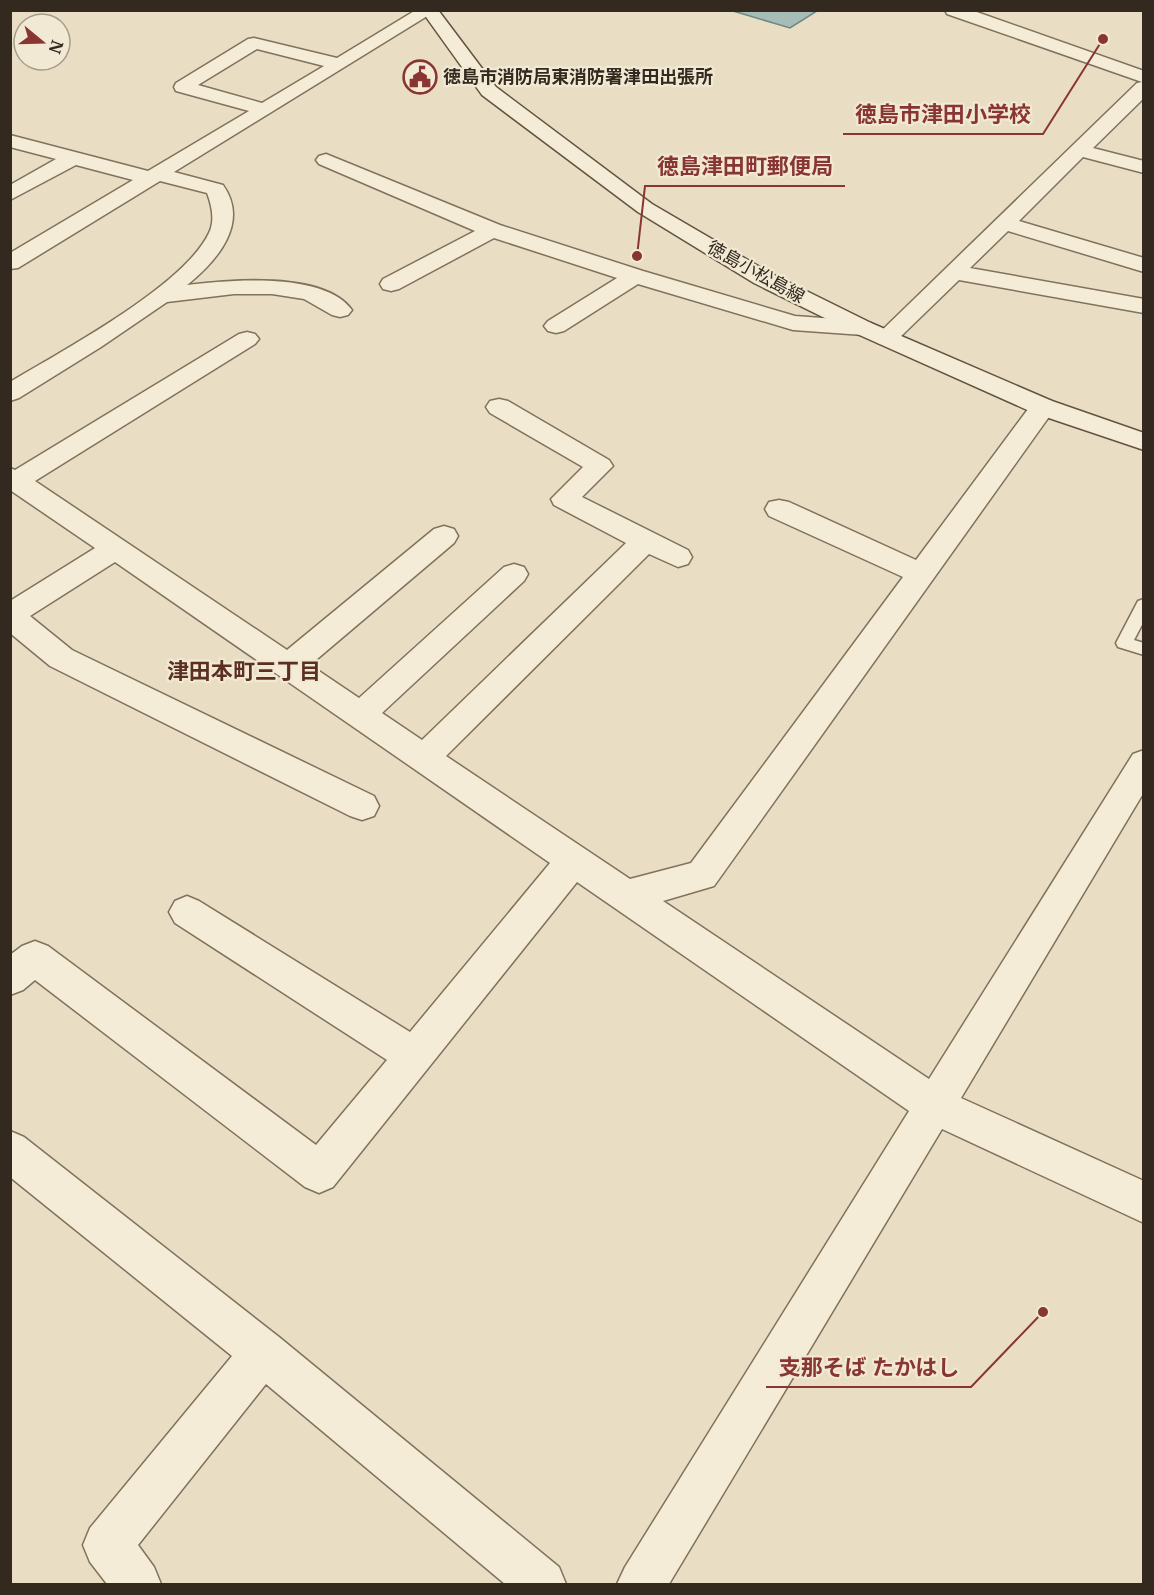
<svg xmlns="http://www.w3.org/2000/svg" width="1154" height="1595" viewBox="0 0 1154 1595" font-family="Merriweather,'Noto Sans JP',serif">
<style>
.water{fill:#a6bcb6;stroke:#6e8983;stroke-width:1.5}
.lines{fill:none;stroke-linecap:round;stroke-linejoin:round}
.lane-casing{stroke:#81715d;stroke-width:3}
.street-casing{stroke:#81715d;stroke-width:3}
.secondary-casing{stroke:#635240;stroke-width:3}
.lane{fill:#f4ecd6;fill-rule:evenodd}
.street{fill:#f4ecd6;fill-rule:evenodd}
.secondary{fill:#f4ecd6;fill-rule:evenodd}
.labels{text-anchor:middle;stroke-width:4.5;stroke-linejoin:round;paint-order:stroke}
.far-poi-label{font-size:18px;font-weight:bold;fill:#33291f;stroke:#f1e9d3;text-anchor:start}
.far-street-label{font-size:18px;fill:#33291f;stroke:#f1e9d3}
.neighbourhood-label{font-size:22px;font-weight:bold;fill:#5b3023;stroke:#f1e9d3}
.leader{fill:none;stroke:#893533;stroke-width:2}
.callout-dot{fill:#893533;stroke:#f1e9d3;stroke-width:2}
.callout-label{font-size:22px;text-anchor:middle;font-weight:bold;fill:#893533;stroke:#f1e9d3;stroke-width:4.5;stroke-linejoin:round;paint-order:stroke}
</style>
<rect width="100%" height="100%" fill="#e9dec4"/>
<!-- water -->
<path class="water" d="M 733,11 L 817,11 L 790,28 Z"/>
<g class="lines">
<defs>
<path id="lane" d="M 1144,599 L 1144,621 L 1134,640 L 1144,643 L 1144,655 L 1118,647 L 1116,643 L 1138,601 Z"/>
<path id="street" d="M 416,10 L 437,10 L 174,172 L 223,185 C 250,223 217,261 187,285 C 228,280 324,271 352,310 L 348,315 L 340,317 L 332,315 L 304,299 L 272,294 L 234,294 L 167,302 L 101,347 L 19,398 L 10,401 L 10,382 C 62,351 184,286 209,233 C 215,221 212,206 207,193 L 160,181 L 18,268 L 10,269 L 10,253 L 133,180 L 76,165 L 10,200 L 10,185 L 56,159 L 10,147 L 10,135 L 148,171 L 249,111 L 176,91 L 174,87 L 176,83 L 248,39 L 254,38 L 337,58 ZM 257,49 L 324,66 L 262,103 L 198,85 Z
M 945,10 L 971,10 L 1144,71 L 1144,98 L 1093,148 L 1144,161 L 1144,173 L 1083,157 L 1019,221 L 1144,258 L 1144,272 L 1008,231 L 970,268 L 1144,299 L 1144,313 L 959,280 L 894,343 L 886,345 L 878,343 L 874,338 L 1137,83 L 1142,82 L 947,14 Z
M 326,154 L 500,225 L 643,271 L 795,316 L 863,321 L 871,323 L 875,328 L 871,333 L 863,335 L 793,330 L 638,284 L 564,331 L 556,333 L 548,331 L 544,326 L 548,321 L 617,278 L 494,238 L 399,289 L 391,291 L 383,289 L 380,284 L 383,279 L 475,231 L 319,164 L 316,160 L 319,156 Z
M 247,332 L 255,334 L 259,339 L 255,344 L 35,481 L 287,650 L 434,529 L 444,526 L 454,529 L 458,536 L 454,543 L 310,665 L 359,698 L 504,567 L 514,564 L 524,567 L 528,574 L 524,581 L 382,713 L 422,740 L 626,543 L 554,505 L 551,499 L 583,467 L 490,413 L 486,407 L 490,401 L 499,399 L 508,401 L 609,460 L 613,466 L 582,497 L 688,550 L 692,557 L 688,564 L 678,567 L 649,554 L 446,756 L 630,879 L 691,863 L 903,577 L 769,516 L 765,509 L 769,502 L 779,500 L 789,502 L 916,560 L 1034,401 L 1043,399 L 1052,401 L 1056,407 L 714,886 L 663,901 L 929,1079 L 1133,754 L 1144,750 L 1144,792 L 961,1098 L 1144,1181 L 1144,1223 L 942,1129 L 669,1584 L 617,1584 L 625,1567 L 909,1111 L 577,882 L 333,1187 L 319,1193 L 305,1187 L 35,980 L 23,990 L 10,995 L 10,955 L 22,946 L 35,941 L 48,946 L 316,1145 L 387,1060 L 175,923 L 169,912 L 175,901 L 187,896 L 199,901 L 410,1032 L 550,863 L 115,562 L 30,616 L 72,650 L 374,796 L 379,806 L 374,816 L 362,820 L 350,816 L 50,666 L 10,633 L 10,601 L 95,548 L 10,490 L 10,468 L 15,470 L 239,334 Z
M 10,1131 L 24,1137 L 279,1337 L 559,1567 L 566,1584 L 505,1584 L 266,1384 L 138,1545 L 154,1567 L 161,1584 L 107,1584 L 90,1562 L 83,1545 L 90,1528 L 232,1356 L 10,1177 Z"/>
<path id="secondary" d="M 421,10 L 438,10 L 496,87 L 652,204 L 770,273 L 871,323 L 1052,401 L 1144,433 L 1144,450 L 1034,413 L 855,333 L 754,283 L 638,212 L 482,95 Z"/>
</defs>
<!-- lane casing -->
<use href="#lane" class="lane-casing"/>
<!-- street casing -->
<use href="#street" class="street-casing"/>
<!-- secondary casing -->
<use href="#secondary" class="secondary-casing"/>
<!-- lane -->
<use href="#lane" class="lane"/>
<!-- street -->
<use href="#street" class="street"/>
<!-- secondary -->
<use href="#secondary" class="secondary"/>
</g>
<!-- icons -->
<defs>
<symbol id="civic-ring" viewBox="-11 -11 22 22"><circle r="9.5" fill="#f1e9d3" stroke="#893533" stroke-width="1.5"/><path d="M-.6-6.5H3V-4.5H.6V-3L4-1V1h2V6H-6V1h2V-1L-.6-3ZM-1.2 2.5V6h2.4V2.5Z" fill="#893533"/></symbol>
</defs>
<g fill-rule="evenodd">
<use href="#civic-ring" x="401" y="58" width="38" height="38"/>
</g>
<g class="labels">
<!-- far-poi labels -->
<g class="far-poi-label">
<text x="443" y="83">徳島市消防局東消防署津田出張所</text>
</g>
<!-- far-street labels -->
<g class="far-street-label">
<text transform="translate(756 272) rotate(29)" y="6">徳島小松島線</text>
</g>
<!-- neighbourhood labels -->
<g class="neighbourhood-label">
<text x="244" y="679">津田本町三丁目</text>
</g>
</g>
<!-- callouts -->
<path class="leader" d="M1103 39L1043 134H843M637 256L645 186H845M1043 1312L971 1387H766"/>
<g class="callout-dot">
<circle cx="1103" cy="39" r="6"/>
<circle cx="637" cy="256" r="6"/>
<circle cx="1043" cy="1312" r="6"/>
</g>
<g class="callout-label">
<text x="943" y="122">徳島市津田小学校</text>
<text x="745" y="174">徳島津田町郵便局</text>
<text x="869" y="1375">支那そば たかはし</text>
</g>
<!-- border -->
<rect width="1154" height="1595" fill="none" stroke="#33291f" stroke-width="24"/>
<!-- north arrow -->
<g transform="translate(42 42) rotate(109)"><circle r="28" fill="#f1e9d3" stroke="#a59c8b" stroke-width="1.5"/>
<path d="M0-4.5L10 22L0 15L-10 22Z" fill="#893533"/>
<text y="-9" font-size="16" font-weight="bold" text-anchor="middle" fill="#33291f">N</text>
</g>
</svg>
